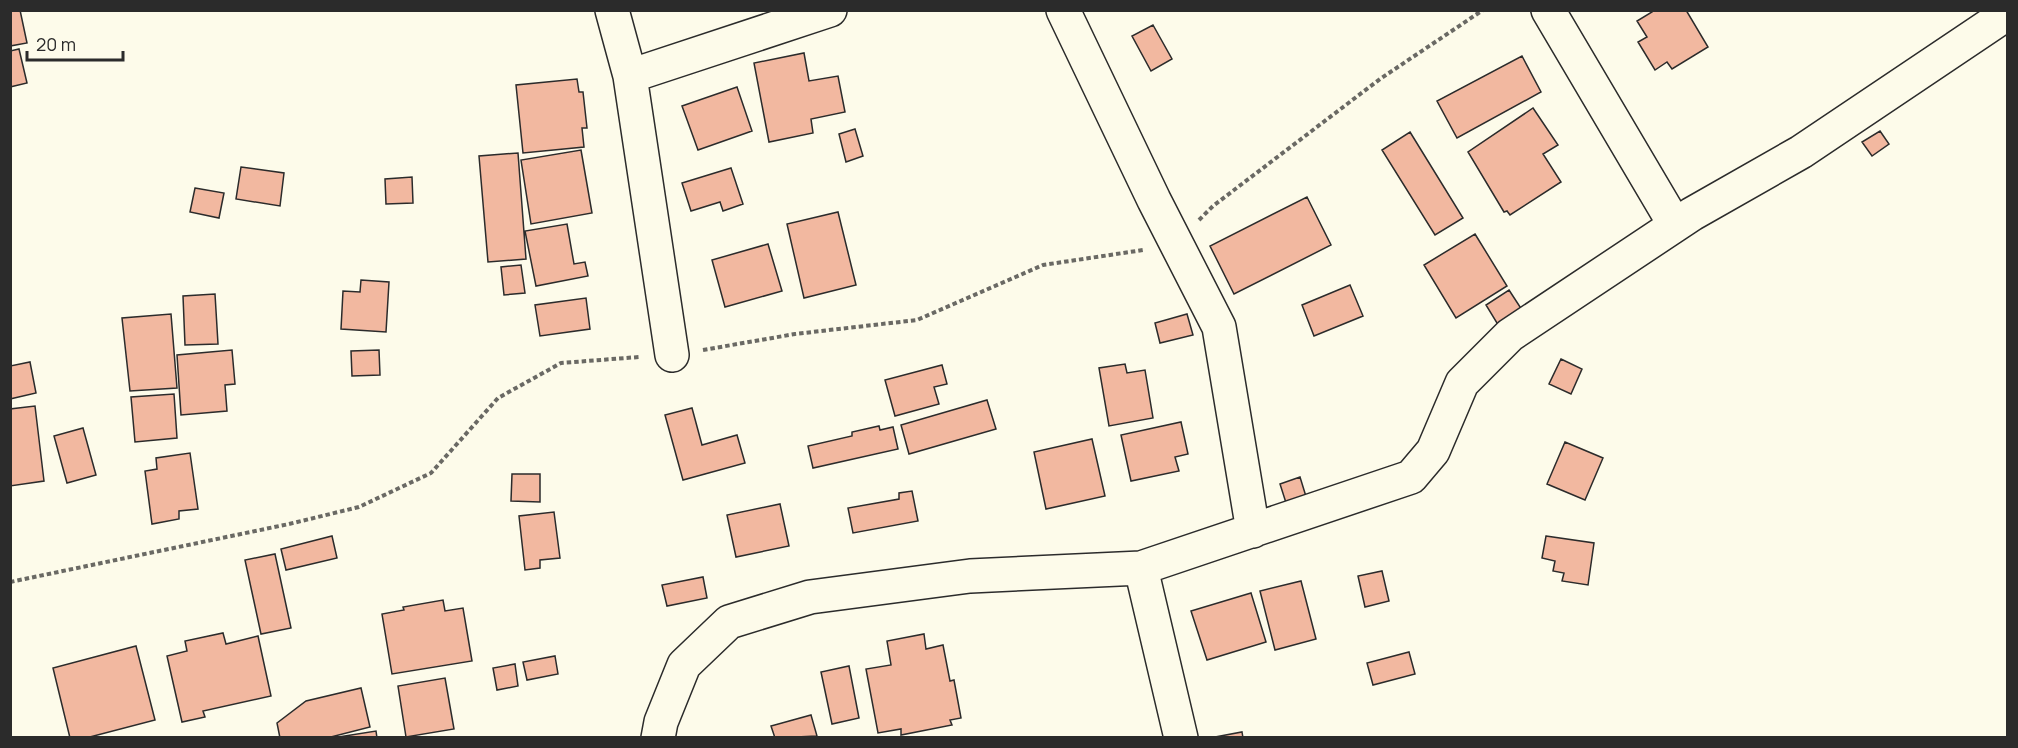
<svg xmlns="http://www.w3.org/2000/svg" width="2018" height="748" viewBox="0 0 2018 748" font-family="Manrope,sans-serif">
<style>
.building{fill:#f2b8a0;stroke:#2b2b2b;stroke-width:1.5}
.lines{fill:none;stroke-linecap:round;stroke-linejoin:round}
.minor-casing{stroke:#2b2b2b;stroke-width:36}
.path{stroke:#6a6964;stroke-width:4;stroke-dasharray:4.5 3;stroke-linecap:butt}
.minor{stroke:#fdfbea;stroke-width:33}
</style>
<rect width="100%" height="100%" fill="#fdfbea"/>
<!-- building -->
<path class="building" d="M 10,10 L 20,10 L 27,43 L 10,46 Z
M 1651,10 L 1686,10 L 1708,47 L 1672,69 L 1667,62 L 1655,70 L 1638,42 L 1647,37 L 1637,21 L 1652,12 Z
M 1153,25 L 1172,59 L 1151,71 L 1132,36 Z
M 19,49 L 27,83 L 10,87 L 10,51 Z
M 804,53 L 809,81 L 838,76 L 845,112 L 811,119 L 813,133 L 769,142 L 754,63 Z
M 1522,56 L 1541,92 L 1457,138 L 1437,101 Z
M 577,79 L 579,92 L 583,92 L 587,128 L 582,128 L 584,147 L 523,153 L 516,85 Z
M 737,87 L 752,131 L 698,150 L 682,106 Z
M 1533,108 L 1558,145 L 1543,154 L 1561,182 L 1510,215 L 1507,211 L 1504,212 L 1468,152 Z
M 855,129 L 863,156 L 846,162 L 839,134 Z
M 1880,131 L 1889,144 L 1872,156 L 1862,142 Z
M 1410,132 L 1463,218 L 1435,235 L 1382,150 Z
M 581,150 L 592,213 L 531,224 L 521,160 Z
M 518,153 L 526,259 L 488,262 L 479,156 Z
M 241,167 L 284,173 L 280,206 L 236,199 Z
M 731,168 L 743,204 L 723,211 L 720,202 L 691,211 L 682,183 Z
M 412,177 L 413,203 L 386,204 L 385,179 Z
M 195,188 L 224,193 L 219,218 L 190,212 Z
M 1307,197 L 1331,245 L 1234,294 L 1210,246 Z
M 838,212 L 856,285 L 804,298 L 787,224 Z
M 567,224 L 574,264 L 585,262 L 588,276 L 536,286 L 525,231 Z
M 1475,234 L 1507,286 L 1456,318 L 1424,265 Z
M 768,244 L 782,291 L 725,307 L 712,260 Z
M 521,265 L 525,293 L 504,295 L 501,267 Z
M 361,280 L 389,282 L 386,332 L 341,329 L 343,291 L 360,292 Z
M 1350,285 L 1363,316 L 1314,336 L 1302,305 Z
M 1509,290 L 1524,313 L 1500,328 L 1486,305 Z
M 215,294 L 218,344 L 185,345 L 183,296 Z
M 586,298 L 590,329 L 540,336 L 535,305 Z
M 171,314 L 177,388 L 130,391 L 122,318 Z
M 1187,314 L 1193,335 L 1160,343 L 1155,323 Z
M 232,350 L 235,384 L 225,385 L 227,411 L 181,415 L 177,355 Z
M 379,350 L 380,375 L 352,376 L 351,351 Z
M 1561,359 L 1582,369 L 1571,394 L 1549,384 Z
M 30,362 L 36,393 L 10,399 L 10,366 Z
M 1125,364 L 1127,373 L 1145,370 L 1153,418 L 1109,426 L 1099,368 Z
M 942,365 L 947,384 L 934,387 L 939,404 L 895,416 L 885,380 Z
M 174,394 L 177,438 L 135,442 L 131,397 Z
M 987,400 L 996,429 L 909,454 L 901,425 Z
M 35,406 L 44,481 L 10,486 L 10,409 Z
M 692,408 L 702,445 L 737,435 L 745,463 L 683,480 L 665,415 Z
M 1181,422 L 1188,454 L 1175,457 L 1179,471 L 1131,481 L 1121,435 Z
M 879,426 L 880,430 L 893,427 L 898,449 L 813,468 L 808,446 L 852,436 L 852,432 Z
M 83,428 L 96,475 L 67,483 L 54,436 Z
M 1092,439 L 1105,496 L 1046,509 L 1034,452 Z
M 1565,442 L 1603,458 L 1585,500 L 1547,484 Z
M 190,453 L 198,509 L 179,511 L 179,519 L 152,524 L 145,471 L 157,469 L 156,458 Z
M 512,474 L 540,474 L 540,502 L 511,501 Z
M 1300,477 L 1308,503 L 1288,509 L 1280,484 Z
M 912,491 L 918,521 L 853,533 L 848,508 L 899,499 L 899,493 Z
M 780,504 L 789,546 L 736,557 L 727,515 Z
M 554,512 L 560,558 L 540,560 L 540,568 L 525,570 L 519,516 Z
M 332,536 L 337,558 L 286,570 L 281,549 Z
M 1546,536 L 1594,543 L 1588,585 L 1562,581 L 1564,573 L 1553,571 L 1555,561 L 1542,558 Z
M 275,554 L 291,628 L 261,634 L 245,560 Z
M 1382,571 L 1389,601 L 1365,607 L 1358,576 Z
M 703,577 L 707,598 L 667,606 L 662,585 Z
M 1301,581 L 1316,639 L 1275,650 L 1260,591 Z
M 1251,593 L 1266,642 L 1207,660 L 1191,611 Z
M 443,600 L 445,611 L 463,608 L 472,661 L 392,674 L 382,614 L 404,610 L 403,607 Z
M 223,633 L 226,644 L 258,636 L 271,696 L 203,711 L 205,717 L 182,722 L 167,656 L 187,651 L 185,641 Z
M 924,634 L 926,649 L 943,645 L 950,681 L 954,680 L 961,718 L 950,720 L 952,725 L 901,735 L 901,729 L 878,733 L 866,669 L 891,665 L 887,641 Z
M 136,646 L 155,720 L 86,738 L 70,738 L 53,668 Z
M 1409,652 L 1415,674 L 1373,685 L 1367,663 Z
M 555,656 L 558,674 L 527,680 L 523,662 Z
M 515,664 L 518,686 L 497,690 L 493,668 Z
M 849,666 L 859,718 L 832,724 L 821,672 Z
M 445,678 L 454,729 L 406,737 L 398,686 Z
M 361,688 L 370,727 L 327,738 L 280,738 L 277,723 L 306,701 Z
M 811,715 L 817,736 L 775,738 L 771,726 Z
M 376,731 L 377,738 L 332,738 Z
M 1242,732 L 1243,738 L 1215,737 Z"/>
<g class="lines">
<defs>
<path id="minor" d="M 612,10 L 630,76 L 672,355
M 1063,10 L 1154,200 L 1219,327 L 1253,531
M 1548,10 L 1675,225
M 630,76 L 830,10
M 1141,568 L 1181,738
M 658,738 L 661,722 L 684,665 L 729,622 L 810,597 L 970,576 L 1141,568 L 1411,477 L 1433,451 L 1462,383 L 1510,335 L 1692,214 L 1801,152 L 2008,13"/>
</defs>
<!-- minor casing -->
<use href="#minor" class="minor-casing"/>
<!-- path -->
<path class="path" d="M 1199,220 L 1213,206 L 1380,79 L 1483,10
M 703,350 L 795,334 L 917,320 L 1043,265 L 1143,250
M 10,582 L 289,524 L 359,507 L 431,473 L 498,398 L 561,363 L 639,357"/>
<!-- minor -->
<use href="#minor" class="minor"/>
</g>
<!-- border -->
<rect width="2018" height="748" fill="none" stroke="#2b2b2b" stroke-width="24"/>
<!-- scale -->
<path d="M27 51v9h96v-9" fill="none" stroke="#2b2b2b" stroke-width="3"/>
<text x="36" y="51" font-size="18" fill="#2b2b2b" stroke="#fdfbea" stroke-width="4.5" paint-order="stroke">20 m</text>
</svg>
